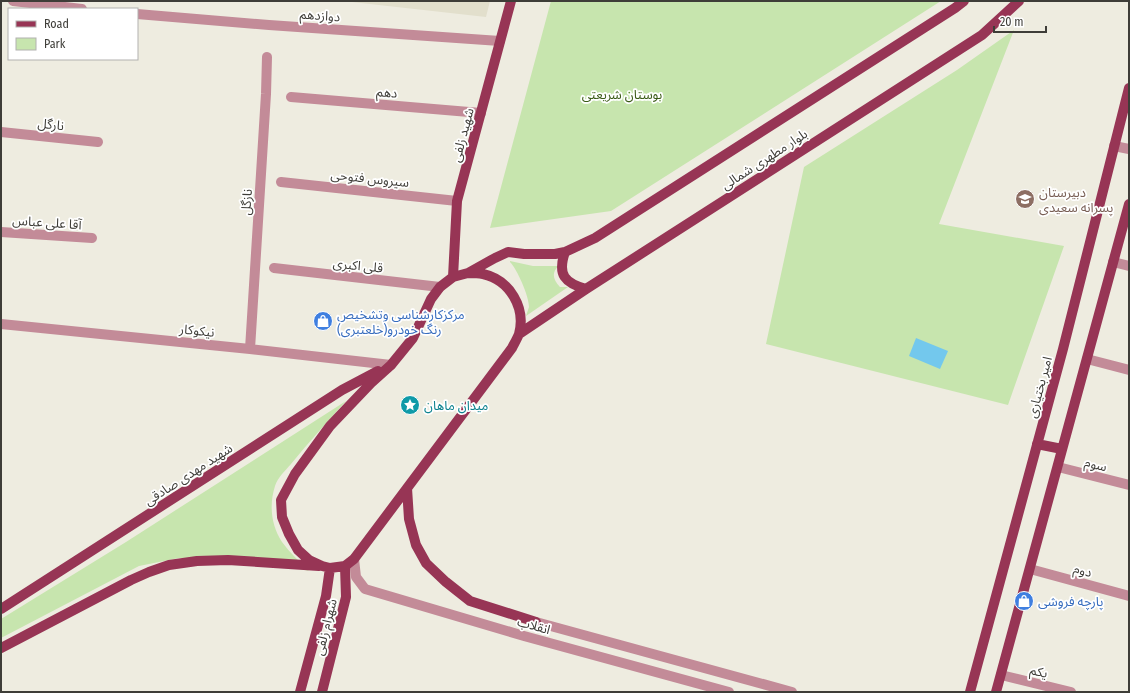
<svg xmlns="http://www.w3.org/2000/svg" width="1130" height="693" viewBox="0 0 1130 693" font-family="'Fira Sans Condensed','Noto Sans Arabic',sans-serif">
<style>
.built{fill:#e2dfcc}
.green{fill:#c7e5ae}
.water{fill:#73c8ed}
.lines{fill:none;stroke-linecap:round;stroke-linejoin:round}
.minor{stroke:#c38b98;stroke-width:10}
.major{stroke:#973555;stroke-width:10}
.labels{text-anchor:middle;stroke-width:3.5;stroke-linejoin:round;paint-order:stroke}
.street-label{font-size:13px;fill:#3e3d38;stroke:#fff}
.park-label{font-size:13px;fill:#3a5a16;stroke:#fff}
.education-label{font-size:13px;fill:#785e54;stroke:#fff;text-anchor:start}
.shop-label{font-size:13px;fill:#366cbe;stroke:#fff;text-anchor:start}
.culture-label{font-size:13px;fill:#0d838f;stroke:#fff;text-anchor:start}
</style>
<rect width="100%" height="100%" fill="#eeece0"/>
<!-- built -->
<path class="built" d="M 343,1 L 490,1 L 486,17 Z"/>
<!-- green -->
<path class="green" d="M 551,1 L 941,1 L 611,211 L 490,228 Z
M 1014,30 L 939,224 L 1064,246 L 1008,405 L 766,344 L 804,167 L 957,70 Z
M 510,261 L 533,266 L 559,266 C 551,272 553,280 560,287 L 568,287 L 526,316 C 527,313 528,310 529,307 C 529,296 517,269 510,262 Z
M 346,401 C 327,422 309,442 291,464 C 285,471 278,477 275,486 C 269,505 271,525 282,542 C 290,553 300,562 309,571 L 260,559 L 179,558 L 139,566 L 1,638 L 1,619 L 126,542 Z"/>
<!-- water -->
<path class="water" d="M 916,338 L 948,351 L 940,369 L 909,356 Z"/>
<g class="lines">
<!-- minor -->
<path class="minor" d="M 13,1 L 82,9
M 137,14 L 269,25 L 500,41
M 291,97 L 481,113
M 1,132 L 98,142
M 1114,146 L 1129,149
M 281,182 L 457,201
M 1,232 L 92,238
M 1113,262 L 1129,266
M 274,268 L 440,287
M 1,324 L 250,349 L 391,365
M 250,349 L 266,94 L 267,57
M 1087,359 L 1129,370
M 1058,467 L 1129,485
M 354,559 L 356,577 L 365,589 L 524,636 L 729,692
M 1030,569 L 1129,596
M 536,622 L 792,692
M 1001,675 L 1071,692"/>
<!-- major -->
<path class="major" d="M 565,252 C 557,275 565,283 586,289
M 468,273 C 473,273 478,273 483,274 C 510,280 526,308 519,334 C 517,339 514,344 512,348 L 354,559 L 345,566 L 330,568 L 322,566 L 309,560 L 298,550 L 289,534 L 282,517 L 281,500 L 295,474 L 330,426 L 371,383 L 391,365 L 413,338 L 431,299 L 440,287 L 453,277 Z
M 468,273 L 495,258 L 508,252 L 524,254 L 555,254 L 565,252 L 595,238 L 955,8 L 964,1
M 453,277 L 457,201 L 511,1
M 519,334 L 586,289 L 982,35 L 1019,1
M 1037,444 L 1062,449
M 407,488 L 409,519 L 416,545 L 426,563 L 446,582 L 470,601 L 536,622
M 1,609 L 342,390 L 378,371
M 1,648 L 131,580 L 149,572 L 169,565 L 197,561 L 228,560 L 319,566
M 300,692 L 326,596 L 330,568
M 322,692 L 346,597 L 345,566
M 970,692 L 1063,349 L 1129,88
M 996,692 L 1129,204"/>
</g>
<!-- icons -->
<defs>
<symbol id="school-disc" viewBox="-11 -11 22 22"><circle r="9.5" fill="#8d6e63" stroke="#fff"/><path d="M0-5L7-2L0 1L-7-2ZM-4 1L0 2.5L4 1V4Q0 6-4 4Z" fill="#fff"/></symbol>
<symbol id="shop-disc" viewBox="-11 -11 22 22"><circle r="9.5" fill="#3f7fe0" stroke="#fff"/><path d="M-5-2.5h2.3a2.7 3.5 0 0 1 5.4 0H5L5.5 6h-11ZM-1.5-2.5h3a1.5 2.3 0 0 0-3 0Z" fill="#fff"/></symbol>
<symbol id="sight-disc" viewBox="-11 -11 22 22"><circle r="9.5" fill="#0f9aa8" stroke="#fff"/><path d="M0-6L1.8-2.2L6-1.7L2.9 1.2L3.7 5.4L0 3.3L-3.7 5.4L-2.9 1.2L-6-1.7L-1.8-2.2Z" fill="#fff"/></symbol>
</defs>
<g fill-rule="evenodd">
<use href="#school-disc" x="1014" y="188" width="22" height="22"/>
<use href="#shop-disc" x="312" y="310" width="22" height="22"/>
<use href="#sight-disc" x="399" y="394" width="22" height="22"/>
<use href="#shop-disc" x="1013" y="590" width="22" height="22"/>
</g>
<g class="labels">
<!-- street labels -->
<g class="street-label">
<text transform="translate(320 15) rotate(4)" y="5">دوازدهم</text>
<text transform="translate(387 92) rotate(5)" y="5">دهم</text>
<text transform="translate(51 124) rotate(6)" y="5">نارگل</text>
<text transform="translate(462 135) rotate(-75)" y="5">شهید زلفی</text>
<text transform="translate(764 159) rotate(-33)" y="5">بلوار مطهری شمالی</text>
<text transform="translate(370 178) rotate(6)" y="5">سیروس فتوحی</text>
<text transform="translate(246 202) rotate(-86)" y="5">نازگل</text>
<text transform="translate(47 222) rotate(4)" y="5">آقا علی عباس</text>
<text transform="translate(358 265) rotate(6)" y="5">قلی اکبری</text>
<text transform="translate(197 330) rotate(6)" y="5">نیکوکار</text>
<text transform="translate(1039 387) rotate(-75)" y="5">امیر بختیاری</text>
<text transform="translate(1096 464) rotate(14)" y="5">سوم</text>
<text transform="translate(188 474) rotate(-33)" y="5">شهید مهدی صادقی</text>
<text transform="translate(1083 570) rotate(16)" y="5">دوم</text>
<text transform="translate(534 625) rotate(16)" y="5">انقلاب</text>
<text transform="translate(325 627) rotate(-76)" y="5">شهرام زلفی</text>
<text transform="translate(1039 671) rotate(14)" y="5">یکم</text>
</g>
<!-- park labels -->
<g class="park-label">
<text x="622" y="99">بوستان شریعتی</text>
</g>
<!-- education labels -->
<g class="education-label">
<text x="1039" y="197">دبیرستان<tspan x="1039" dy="15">پسرانه سعیدی</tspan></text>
</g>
<!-- shop labels -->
<g class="shop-label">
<text x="337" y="319">مرکزکارشناسی وتشخیص<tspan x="337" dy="15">رنگ خودرو(خلعتبری)</tspan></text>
<text x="1038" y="606">پارچه فروشی</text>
</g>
<!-- culture labels -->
<g class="culture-label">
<text x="424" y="410">میدان ماهان</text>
</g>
</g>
<!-- border -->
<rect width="1130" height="693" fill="none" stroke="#3e3d38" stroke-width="4"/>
<!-- legend -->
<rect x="8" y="8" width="130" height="52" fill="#ffffff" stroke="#b2b1af"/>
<rect x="16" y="21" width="20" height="6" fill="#973555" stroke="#b2b1af"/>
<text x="44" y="28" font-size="12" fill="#3e3d38">Road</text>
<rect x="16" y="38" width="20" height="12" fill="#c7e5ae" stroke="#b2b1af"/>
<text x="44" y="48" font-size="12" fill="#3e3d38">Park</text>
<!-- scale -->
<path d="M994 26v6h52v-6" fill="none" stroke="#3e3d38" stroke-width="2"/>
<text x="1000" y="26" font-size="12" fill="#3e3d38" stroke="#ffffff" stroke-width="3" paint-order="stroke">20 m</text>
</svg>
